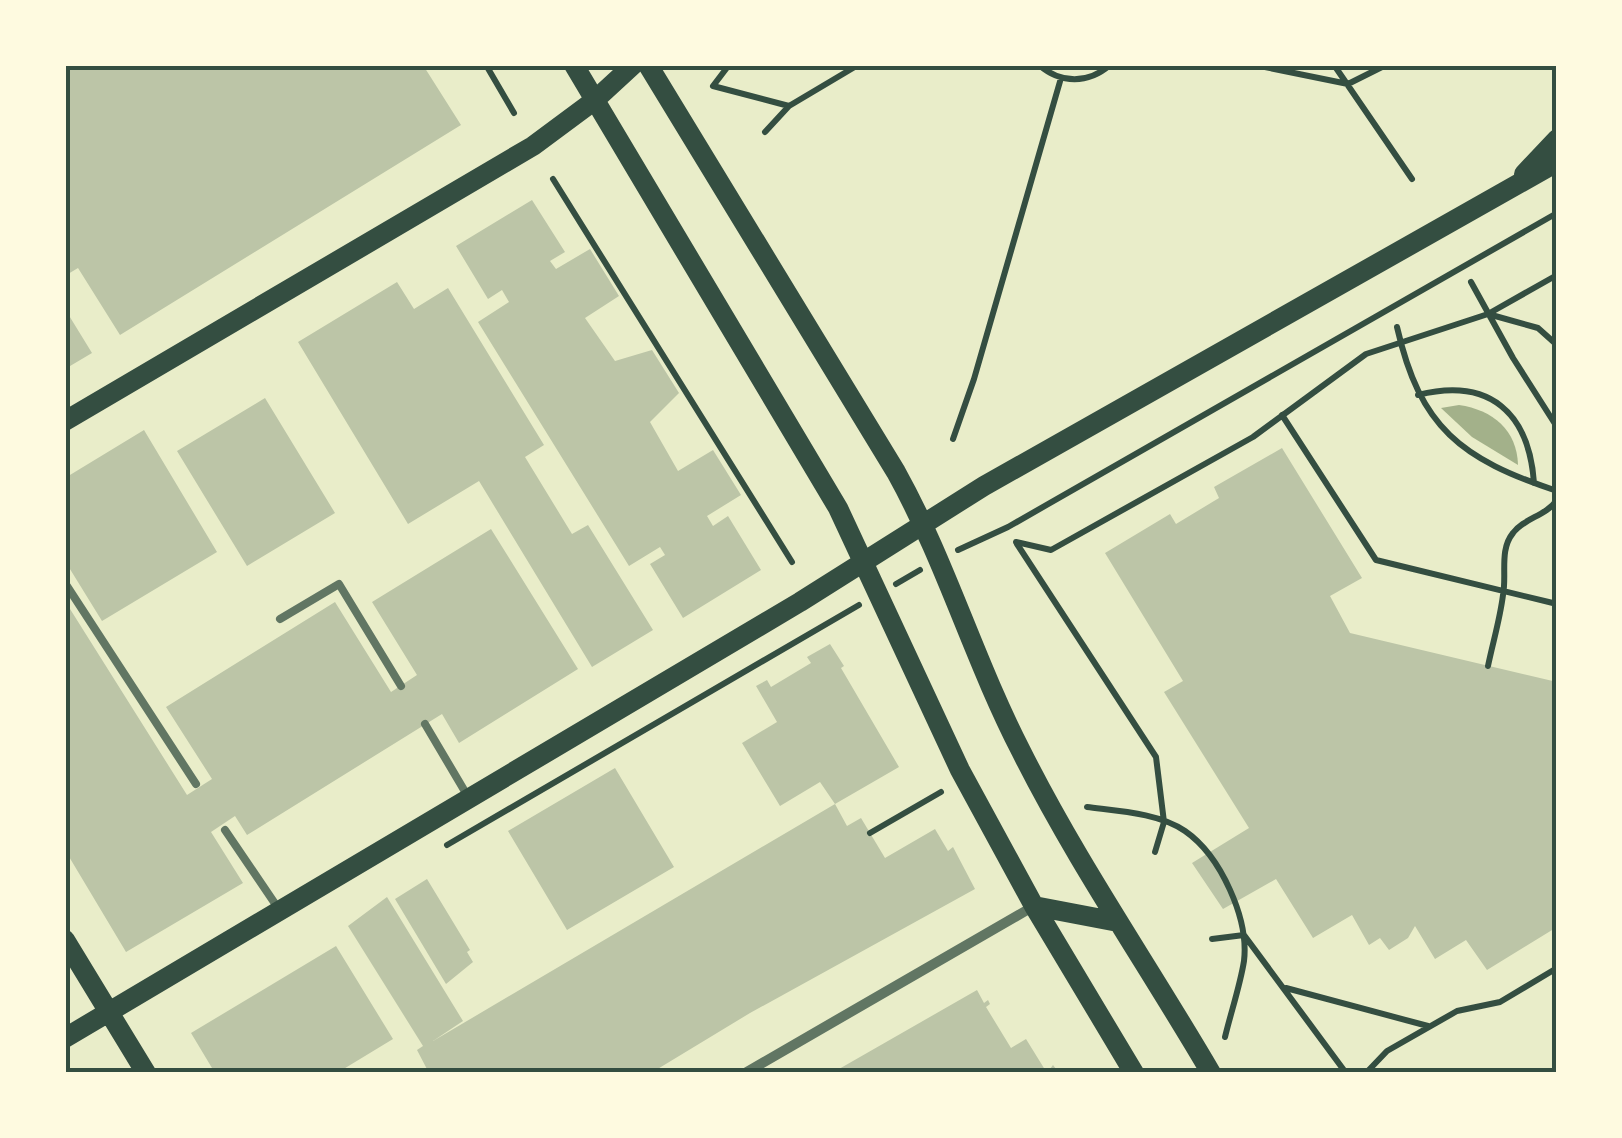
<svg xmlns="http://www.w3.org/2000/svg" width="1622" height="1138" viewBox="0 0 1622 1138" font-family="'Exo 2',sans-serif">
<style>
.water{fill:#a3b18a}
.building{fill:#bcc5a7}
.lines{fill:none;stroke-linecap:round;stroke-linejoin:round}
.path{stroke:#344e41;stroke-width:6}
.service{stroke:#617663;stroke-width:8}
.minor{stroke:#617663;stroke-width:10}
.secondary{stroke:#344e41;stroke-width:20}
.neatline{fill:none;stroke:#344e41;stroke-width:4}
</style>
<rect width="100%" height="100%" fill="#e9edc9"/>
<!-- water -->
<path class="water" d="M 1459,405 C 1493,410 1517,430 1518,465 L 1472,437 L 1441,408 Z"/>
<!-- building -->
<path class="building" d="M 65,65 L 423,65 L 461,125 L 120,335 L 78,268 L 68,274 L 65,270 Z
M 532,200 L 565,252 L 550,261 L 556,269 L 590,249 L 619,296 L 585,318 L 615,361 L 652,350 L 679,393 L 650,422 L 678,471 L 713,450 L 741,495 L 707,516 L 713,526 L 728,516 L 761,570 L 683,618 L 650,564 L 665,555 L 660,547 L 629,566 L 478,322 L 509,302 L 502,290 L 488,299 L 456,246 Z
M 397,282 L 414,309 L 448,288 L 544,445 L 525,457 L 572,534 L 588,525 L 653,630 L 592,667 L 479,481 L 408,524 L 298,342 Z
M 65,309 L 92,353 L 65,369 Z
M 265,398 L 335,513 L 247,566 L 177,451 Z
M 144,430 L 217,552 L 102,621 L 65,561 L 65,478 Z
M 1282,448 L 1362,578 L 1330,596 L 1350,633 L 1557,682 L 1557,927 L 1487,970 L 1466,940 L 1435,959 L 1415,926 L 1408,938 L 1389,950 L 1380,938 L 1369,945 L 1352,915 L 1313,938 L 1276,879 L 1223,909 L 1192,863 L 1249,828 L 1164,692 L 1183,681 L 1105,553 L 1170,514 L 1176,524 L 1219,498 L 1214,487 Z
M 491,529 L 578,669 L 459,743 L 442,714 L 247,835 L 235,816 L 211,832 L 243,883 L 126,952 L 65,850 L 65,601 L 187,795 L 212,779 L 166,707 L 335,602 L 391,692 L 417,675 L 372,602 Z
M 830,644 L 844,666 L 841,668 L 899,767 L 835,804 L 820,782 L 780,806 L 742,743 L 777,722 L 756,686 L 767,680 L 771,687 L 811,663 L 807,657 Z
M 615,768 L 674,867 L 567,930 L 508,831 Z
M 835,804 L 847,826 L 861,818 L 885,858 L 935,829 L 948,851 L 953,847 L 975,889 L 750,1013 L 651,1073 L 429,1073 L 417,1050 L 423,1046 L 348,926 L 387,897 L 463,1021 L 433,1041 Z
M 427,879 L 470,950 L 467,952 L 473,962 L 446,984 L 395,899 Z
M 336,946 L 393,1039 L 337,1073 L 215,1073 L 191,1033 Z
M 977,990 L 984,1003 L 988,1000 L 990,1004 L 986,1007 L 1011,1048 L 1026,1039 L 1047,1073 L 1053,1065 L 1059,1073 L 832,1073 Z"/>
<g class="lines">
<!-- path -->
<path class="path" d="M 486,65 L 514,113
M 729,65 L 713,86 L 789,106 L 765,132
M 1039,65 C 1061,84 1088,84 1110,65
M 1255,65 L 1348,84 L 1386,65
M 1334,65 L 1412,179
M 789,106 L 858,65
M 553,179 L 792,562
M 1471,282 L 1513,358 L 1557,427
M 1488,314 L 1538,328 L 1557,345
M 1397,327 C 1420,428 1461,459 1557,491
M 1418,395 C 1490,377 1529,413 1534,483
M 1282,415 L 1376,560 L 1557,604
M 953,439 L 974,379 L 1061,78
M 1016,542 L 1051,550 L 1253,437 L 1366,354 L 1488,314 L 1557,275
M 1017,544 L 1156,757 L 1164,822 L 1155,852
M 958,550 L 1008,527 L 1557,213
M 896,584 L 920,570
M 1488,666 C 1493,642 1500,619 1503,595 C 1507,575 1499,550 1513,533 C 1524,518 1546,516 1557,500
M 1087,807 C 1118,811 1159,813 1185,831 C 1221,856 1249,919 1244,961 C 1240,986 1231,1012 1225,1037
M 870,833 L 941,792
M 447,845 L 859,605
M 1212,939 L 1244,935 L 1346,1073
M 1286,988 L 1428,1026
M 1366,1073 L 1387,1051 L 1457,1011 L 1500,1002 L 1557,968"/>
<!-- service -->
<path class="service" d="M 65,583 L 196,784
M 280,619 L 339,584 L 401,686
M 425,724 L 467,795
M 225,830 L 280,911"/>
<!-- minor -->
<path class="minor" d="M 745,1073 L 1034,906"/>
<!-- secondary -->
<path class="secondary" d="M 574,65 L 838,508 L 960,770 L 1034,906 L 1134,1073
M 648,65 L 896,472 C 946,562 974,660 1021,751 C 1077,863 1148,965 1211,1073
M 1524,174 L 1557,139
M 65,421 L 533,146 L 595,100 L 633,65
M 1034,906 L 1118,922
M 65,940 L 146,1073
M 65,1038 L 800,602 L 984,486 L 1557,162"/>
</g>
<!-- border -->
<rect width="1622" height="1138" fill="none" stroke="#fefae0" stroke-width="135"/>
<rect x="68" y="68" width="1486" height="1002" class="neatline"/>
</svg>
